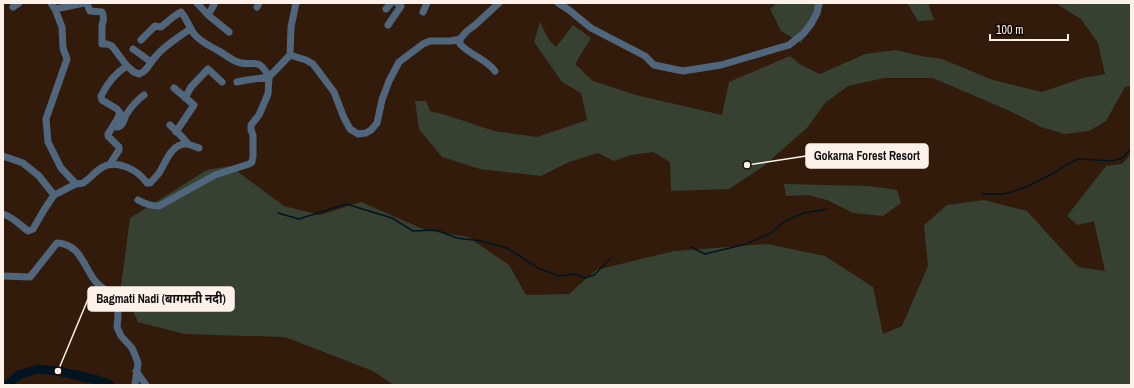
<svg xmlns="http://www.w3.org/2000/svg" width="1134" height="388" viewBox="0 0 1134 388" font-family="'Archivo Narrow','Noto Sans Devanagari',sans-serif">
<style>
.green{fill:#364132}
.lines{fill:none;stroke-linecap:round;stroke-linejoin:round}
.stream{stroke:#001421;stroke-width:1.5}
.river{stroke:#001421;stroke-width:9}
.minor{stroke:#50667d;stroke-width:7}
.leader{fill:none;stroke:#fef1e9;stroke-width:1.5}
.callout-dot{fill:#fef1e9;stroke:#120803;stroke-width:1.5}
.callout{fill:#fef1e9;stroke:#fef1e9;stroke-width:1.5}
.callout-label{font-size:12px;text-anchor:middle;font-weight:bold;fill:#111}
</style>
<rect width="100%" height="100%" fill="#321b0a"/>
<!-- green -->
<path class="green" d="M 777,3 L 824,3 L 801,43 L 781,31 L 770,9 Z
M 907,3 L 928,3 L 934,20 L 918,21 Z
M 1055,3 L 1131,3 L 1131,86 L 1125,87 L 1106,121 L 1089,131 L 1065,134 L 1041,127 L 1010,111 L 933,78 L 884,78 L 848,86 L 825,103 L 807,128 L 785,147 L 764,166 L 729,189 L 671,191 L 670,162 L 653,152 L 631,155 L 614,161 L 598,153 L 569,162 L 541,176 L 480,169 L 442,157 L 419,129 L 415,101 L 426,101 L 430,111 L 446,115 L 494,131 L 537,137 L 587,120 L 581,93 L 562,82 L 534,42 L 540,22 L 549,40 L 556,47 L 573,25 L 591,38 L 575,64 L 593,81 L 636,95 L 722,115 L 729,82 L 790,56 L 801,65 L 820,74 L 865,54 L 896,50 L 921,56 L 942,59 L 993,80 L 1042,92 L 1083,78 L 1105,74 L 1098,43 L 1081,19 Z
M 1131,154 L 1131,385 L 394,385 L 373,371 L 285,337 L 185,334 L 138,322 L 121,286 L 130,218 L 207,170 L 230,166 L 284,206 L 320,215 L 361,202 L 425,230 L 468,237 L 509,265 L 526,295 L 569,294 L 596,270 L 674,251 L 767,244 L 825,256 L 873,287 L 883,334 L 902,326 L 928,266 L 924,225 L 947,205 L 984,200 L 1027,211 L 1078,267 L 1105,271 L 1094,221 L 1078,225 L 1067,216 L 1106,166 L 1122,164 Z
M 784,184 L 869,186 L 897,190 L 901,203 L 883,216 L 853,213 L 827,200 L 807,195 L 786,196 Z"/>
<g class="lines">
<!-- stream -->
<path class="stream" d="M 982,194 L 1004,194 L 1026,187 L 1054,173 L 1067,164 L 1079,159 L 1112,161 L 1122,158 L 1131,149
M 278,213 L 299,219 L 346,204 L 392,218 L 413,231 L 436,230 L 457,238 L 481,241 L 507,248 L 540,269 L 559,276 L 576,274 L 585,278 L 594,275 L 611,258
M 691,247 L 705,254 L 746,244 L 771,233 L 785,221 L 804,213 L 828,209"/>
<!-- river -->
<path class="river" d="M 7,385 L 19,375 L 38,369 L 58,371 L 97,380 L 110,385"/>
<!-- minor -->
<path class="minor" d="M 51,3 L 55,9 L 62,27 L 63,48 L 67,59 L 46,119 L 48,142 L 61,168 L 76,184
M 197,3 L 208,15 L 229,32
M 558,3 L 569,10 L 591,28 L 645,56 L 654,65 L 683,71 L 721,65 L 789,45 L 803,34 L 811,24 L 817,13 L 819,3
M 13,7 L 19,3
M 257,7 L 259,3
M 55,9 L 84,3 L 87,4 L 90,11 L 102,12 C 105,18 103,21 102,26 C 102,31 102,39 102,44 L 107,44 L 112,46 L 127,66 L 134,72 L 139,74 C 147,72 150,62 156,56 C 165,45 179,37 190,29
M 386,9 L 391,3
M 423,12 L 427,3
M 208,15 L 215,3
M 388,25 L 401,6 L 397,3
M 141,40 L 155,26 L 161,27 C 168,22 174,15 181,12 C 187,19 189,27 194,34 C 201,42 208,45 217,50 C 223,53 229,58 235,61 C 252,69 257,54 269,77 L 247,80 L 237,82
M 133,49 L 151,62
M 290,55 L 291,27 L 296,3
M 495,71 C 486,59 470,55 460,44 L 460,39 L 467,31 L 475,25 L 499,3
M 174,88 L 194,105 L 176,132
M 185,98 L 191,87 L 208,69 L 222,82
M 170,125 L 183,138 L 188,144
M 113,126 C 116,127 117,128 120,126 C 124,124 124,119 126,115 C 131,107 137,100 144,95
M 3,156 L 23,163 L 39,176 L 54,195 C 61,192 67,188 74,185 C 77,183 80,184 83,183 C 90,179 95,171 103,167 C 117,159 138,170 147,183 L 150,183 C 153,180 156,177 159,173 C 166,162 171,144 186,144 C 190,144 195,147 199,148
M 110,164 L 119,150 L 119,147 L 108,136 L 108,134 L 117,120 L 120,113 L 117,109 L 102,100 L 101,96 C 107,84 115,73 127,66
M 138,200 C 145,204 151,206 159,206 L 215,175 L 249,164 L 252,162 L 253,156 L 253,135 L 251,130 L 251,125 L 259,115 L 268,94 L 269,77 L 290,55 L 306,60 L 313,64 L 334,92 L 344,118 L 350,129 L 358,134 L 366,133 L 371,130 L 377,123 L 382,100 L 389,81 L 399,62 L 423,44 L 430,41 L 451,41 L 460,39
M 3,214 C 13,217 20,225 28,231 L 33,229 L 44,210 L 54,195
M 3,276 L 30,277 L 57,243 C 80,244 83,265 95,281 C 101,288 110,293 117,298 L 118,316 L 117,327 L 121,336 L 132,348 L 135,355 L 138,363 L 135,385
M 136,371 L 146,385"/>
</g>
<!-- callouts -->
<path class="leader" d="M747 165L806 156M58 371L88 299"/>
<g class="callout-dot">
<circle cx="747" cy="165" r="4"/>
<circle cx="58" cy="371" r="4"/>
</g>
<g class="callout">
<rect x="806" y="144" width="122" height="24" rx="4"/>
<rect x="88" y="287" width="146" height="24" rx="4"/>
</g>
<g class="callout-label">
<text x="867" y="160">Gokarna Forest Resort</text>
<text x="161" y="303">Bagmati Nadi (बागमती नदी)</text>
</g>
<!-- border -->
<rect width="1134" height="388" fill="none" stroke="#fef1e9" stroke-width="8"/>
<!-- scale -->
<path d="M990 34v6h78v-6" fill="none" stroke="#fef1e9" stroke-width="2"/>
<text x="996" y="34" font-size="12" fill="#fef1e9" stroke="#120803" stroke-width="3" paint-order="stroke">100 m</text>
</svg>
